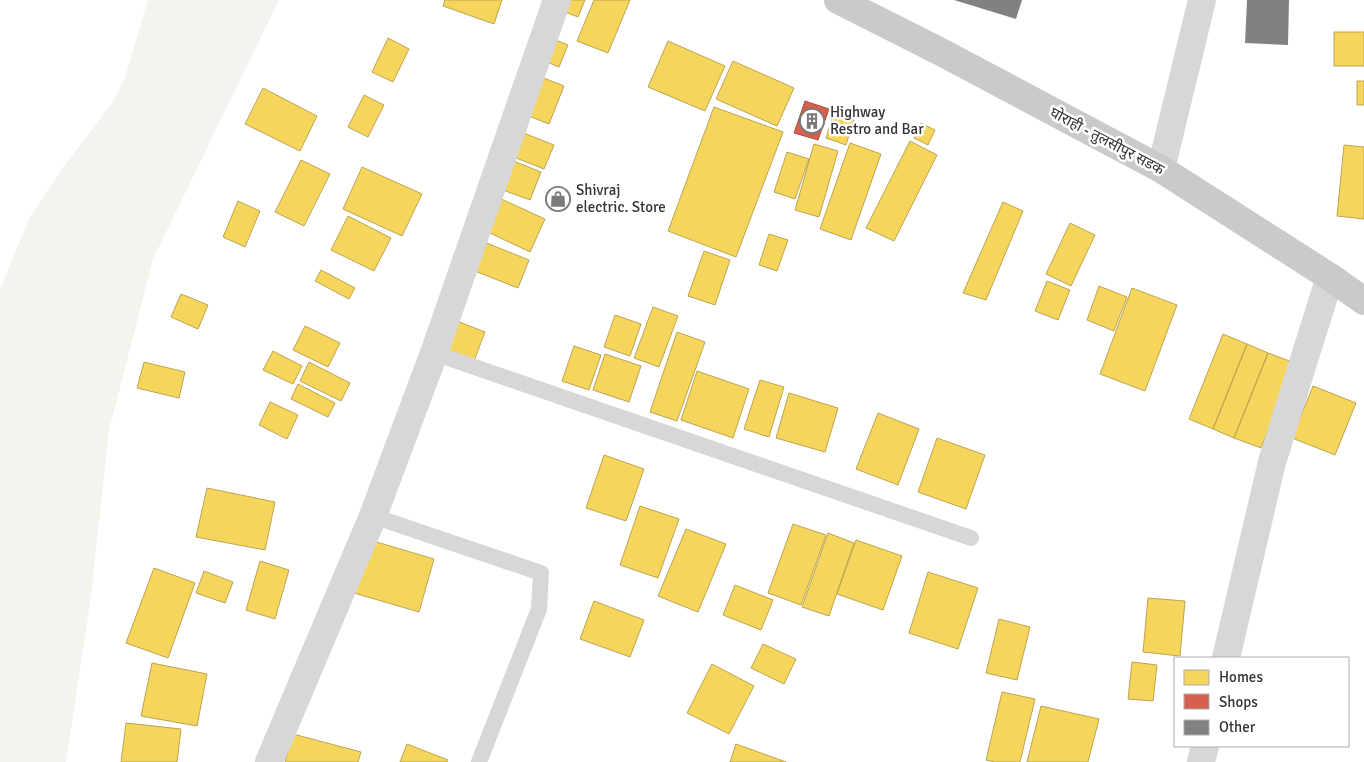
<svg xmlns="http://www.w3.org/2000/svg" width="1364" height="762" viewBox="0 0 1364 762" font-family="Signika,'Noto Sans Devanagari',sans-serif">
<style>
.green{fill:#f1f5ed}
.homes{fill:#f6d55c;stroke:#bca450}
.shops{fill:#d6604d;stroke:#a55245}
.building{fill:#818181}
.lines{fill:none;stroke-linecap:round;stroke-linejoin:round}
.lane{stroke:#d7d7d7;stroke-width:16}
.street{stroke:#d7d7d7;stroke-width:28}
.primary{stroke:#cacaca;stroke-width:28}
.labels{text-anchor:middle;stroke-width:5;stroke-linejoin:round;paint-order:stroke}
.poi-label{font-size:15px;fill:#333;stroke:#fff;text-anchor:start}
.street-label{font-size:15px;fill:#333;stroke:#fff}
</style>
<rect width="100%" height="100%" fill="#fff"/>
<!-- green -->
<path class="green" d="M 148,0 L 279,0 L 153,259 L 109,430 L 91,596 L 66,762 L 0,762 L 0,290 L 29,219 L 62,169 L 113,102 L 125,77 Z"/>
<!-- homes -->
<path class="homes" d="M 445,0 L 502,0 L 494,24 L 443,6 Z
M 554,0 L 585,0 L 578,17 L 552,7 Z
M 594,0 L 630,0 L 608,53 L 577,41 Z
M 536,32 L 568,45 L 559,67 L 527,54 Z
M 1334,32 L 1364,32 L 1364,66 L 1334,66 Z
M 388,38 L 409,49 L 393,82 L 372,72 Z
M 668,41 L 725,66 L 705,111 L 648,87 Z
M 733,61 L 794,88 L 777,126 L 716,99 Z
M 526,71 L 564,86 L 549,124 L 511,109 Z
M 1357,81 L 1364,81 L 1364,105 L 1357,105 Z
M 263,88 L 317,116 L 300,151 L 245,124 Z
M 364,95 L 384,105 L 368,137 L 348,127 Z
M 714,107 L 783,132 L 736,257 L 668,231 Z
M 834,112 L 854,119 L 846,145 L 826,138 Z
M 921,123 L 935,130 L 928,145 L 914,138 Z
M 511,128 L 554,145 L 544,169 L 501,152 Z
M 910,141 L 937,155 L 894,241 L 866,228 Z
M 850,143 L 881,154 L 851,240 L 820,229 Z
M 814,144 L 838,151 L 819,217 L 795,210 Z
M 1344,145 L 1364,147 L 1364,219 L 1337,216 Z
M 787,152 L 809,159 L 795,199 L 774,192 Z
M 301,160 L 330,174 L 304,226 L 275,212 Z
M 511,160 L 541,172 L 530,200 L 500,189 Z
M 362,167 L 422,194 L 402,236 L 343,209 Z
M 488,193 L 545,219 L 530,252 L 473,225 Z
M 238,201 L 260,211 L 245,247 L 223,237 Z
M 1003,202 L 1023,211 L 986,300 L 963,293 Z
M 348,216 L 391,238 L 374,271 L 331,250 Z
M 1070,223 L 1095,235 L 1071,286 L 1046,274 Z
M 769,234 L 788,240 L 777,271 L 759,265 Z
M 479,240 L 529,260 L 518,288 L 467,268 Z
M 704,251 L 730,260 L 715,305 L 688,296 Z
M 321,270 L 355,288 L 349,299 L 315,281 Z
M 1047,281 L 1070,290 L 1058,320 L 1035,311 Z
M 1099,286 L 1127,297 L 1114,331 L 1087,320 Z
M 1132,288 L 1177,305 L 1145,391 L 1100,374 Z
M 181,294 L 208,305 L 198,329 L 171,317 Z
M 653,307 L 678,316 L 659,367 L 634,358 Z
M 439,314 L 485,332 L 474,361 L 428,343 Z
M 615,315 L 641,324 L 630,356 L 604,347 Z
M 305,326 L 340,343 L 328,367 L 293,350 Z
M 677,332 L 705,342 L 677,421 L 650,412 Z
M 1223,334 L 1247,344 L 1213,429 L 1189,419 Z
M 1247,344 L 1268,353 L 1234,438 L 1213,429 Z
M 574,346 L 601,355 L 589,390 L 562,381 Z
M 273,351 L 302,366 L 293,384 L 263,370 Z
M 1268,353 L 1295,363 L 1261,448 L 1234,438 Z
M 605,354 L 641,366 L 629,402 L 593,390 Z
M 144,362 L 185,372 L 179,398 L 137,388 Z
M 309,362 L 350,383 L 341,401 L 300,381 Z
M 697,371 L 749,389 L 733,438 L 681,420 Z
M 760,380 L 784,387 L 769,437 L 744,429 Z
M 298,384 L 335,403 L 328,417 L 291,399 Z
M 1313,386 L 1356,403 L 1335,455 L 1292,438 Z
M 789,393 L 838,408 L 825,452 L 776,438 Z
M 270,402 L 298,415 L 287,439 L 259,425 Z
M 878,413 L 919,429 L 898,485 L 856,469 Z
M 937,438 L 985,455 L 966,509 L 918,492 Z
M 604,455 L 644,469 L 626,521 L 586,508 Z
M 207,488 L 275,502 L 265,550 L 196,537 Z
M 640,506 L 679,519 L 658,578 L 620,565 Z
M 793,524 L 826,535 L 801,605 L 768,593 Z
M 686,529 L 726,544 L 698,612 L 658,596 Z
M 828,533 L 854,543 L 829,616 L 802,607 Z
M 370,540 L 434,559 L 419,612 L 354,593 Z
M 856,540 L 902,556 L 883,610 L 837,594 Z
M 260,561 L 289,570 L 275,619 L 246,610 Z
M 154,568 L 195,583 L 168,658 L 126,643 Z
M 204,571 L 233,582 L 225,603 L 196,593 Z
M 928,572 L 978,588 L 958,649 L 909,633 Z
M 735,585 L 773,600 L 761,630 L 723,615 Z
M 1148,598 L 1185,601 L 1180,656 L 1143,652 Z
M 594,601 L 644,620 L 630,657 L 580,639 Z
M 999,619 L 1030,627 L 1017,680 L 986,673 Z
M 763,644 L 796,659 L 784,684 L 751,668 Z
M 1132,662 L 1157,665 L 1153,701 L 1128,699 Z
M 152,663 L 207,674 L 197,726 L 141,716 Z
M 712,664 L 754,686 L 729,734 L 687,713 Z
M 1002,692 L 1035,699 L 1020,762 L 995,762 L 986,760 Z
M 1041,706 L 1099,719 L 1088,762 L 1027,762 Z
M 126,723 L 181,729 L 177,762 L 121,762 Z
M 293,734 L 361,752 L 358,762 L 285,762 Z
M 407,744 L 448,760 L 447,762 L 400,762 Z
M 736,744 L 786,762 L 730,762 Z"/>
<!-- shops -->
<path class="shops" d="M 805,101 L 829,109 L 818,140 L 794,133 Z"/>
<!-- building -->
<path class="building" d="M 954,0 L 1022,0 L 1016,19 Z
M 1247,0 L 1289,0 L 1288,45 L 1245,43 Z"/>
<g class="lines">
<!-- lane -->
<path class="lane" d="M 434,353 L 971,538
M 373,516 L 541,573 L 539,609 L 479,762"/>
<!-- street -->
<path class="street" d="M 1161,169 L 1202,0
M 1226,658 L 1272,462 L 1330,277
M 269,762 L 373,516 L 434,353 L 557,0
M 1201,762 L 1205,746"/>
<!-- primary -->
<path class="primary" d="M 838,0 L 941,52 L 1161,169 L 1330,277 L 1364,301"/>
</g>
<!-- icons -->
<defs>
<symbol id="building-ring" viewBox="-11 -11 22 22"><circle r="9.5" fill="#fff" stroke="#7a7a7a" stroke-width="1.5"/><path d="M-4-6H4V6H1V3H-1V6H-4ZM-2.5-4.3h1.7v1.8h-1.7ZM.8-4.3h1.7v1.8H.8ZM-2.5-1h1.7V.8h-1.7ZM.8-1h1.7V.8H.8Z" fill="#7a7a7a"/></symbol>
<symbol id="shop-ring" viewBox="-11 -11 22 22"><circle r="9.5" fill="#fff" stroke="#7a7a7a" stroke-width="1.5"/><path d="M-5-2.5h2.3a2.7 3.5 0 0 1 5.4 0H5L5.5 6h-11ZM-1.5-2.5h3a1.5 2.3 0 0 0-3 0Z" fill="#7a7a7a"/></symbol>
</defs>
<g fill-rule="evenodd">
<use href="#building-ring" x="798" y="107" width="28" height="28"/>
<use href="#shop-ring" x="544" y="185" width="28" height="28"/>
</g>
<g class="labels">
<!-- poi labels -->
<g class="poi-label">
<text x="830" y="117">Highway<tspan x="830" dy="17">Restro and Bar</tspan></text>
<text x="576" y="195">Shivraj<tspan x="576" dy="17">electric. Store</tspan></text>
</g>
<!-- street labels -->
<g class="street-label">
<text transform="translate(1107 141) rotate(28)" y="5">घोराही - तुलसीपुर सडक</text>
</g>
</g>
<!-- legend -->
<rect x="1174" y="657" width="175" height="90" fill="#ffffff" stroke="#adadad"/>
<rect x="1184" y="670" width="25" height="15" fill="#f6d55c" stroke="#adadad"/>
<text x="1219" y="682" font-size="15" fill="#333333">Homes</text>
<rect x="1184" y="694" width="25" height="15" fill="#d6604d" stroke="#adadad"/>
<text x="1219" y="707" font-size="15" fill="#333333">Shops</text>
<rect x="1184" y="720" width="25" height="15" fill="#818181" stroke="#adadad"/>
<text x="1219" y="732" font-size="15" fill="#333333">Other</text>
</svg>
